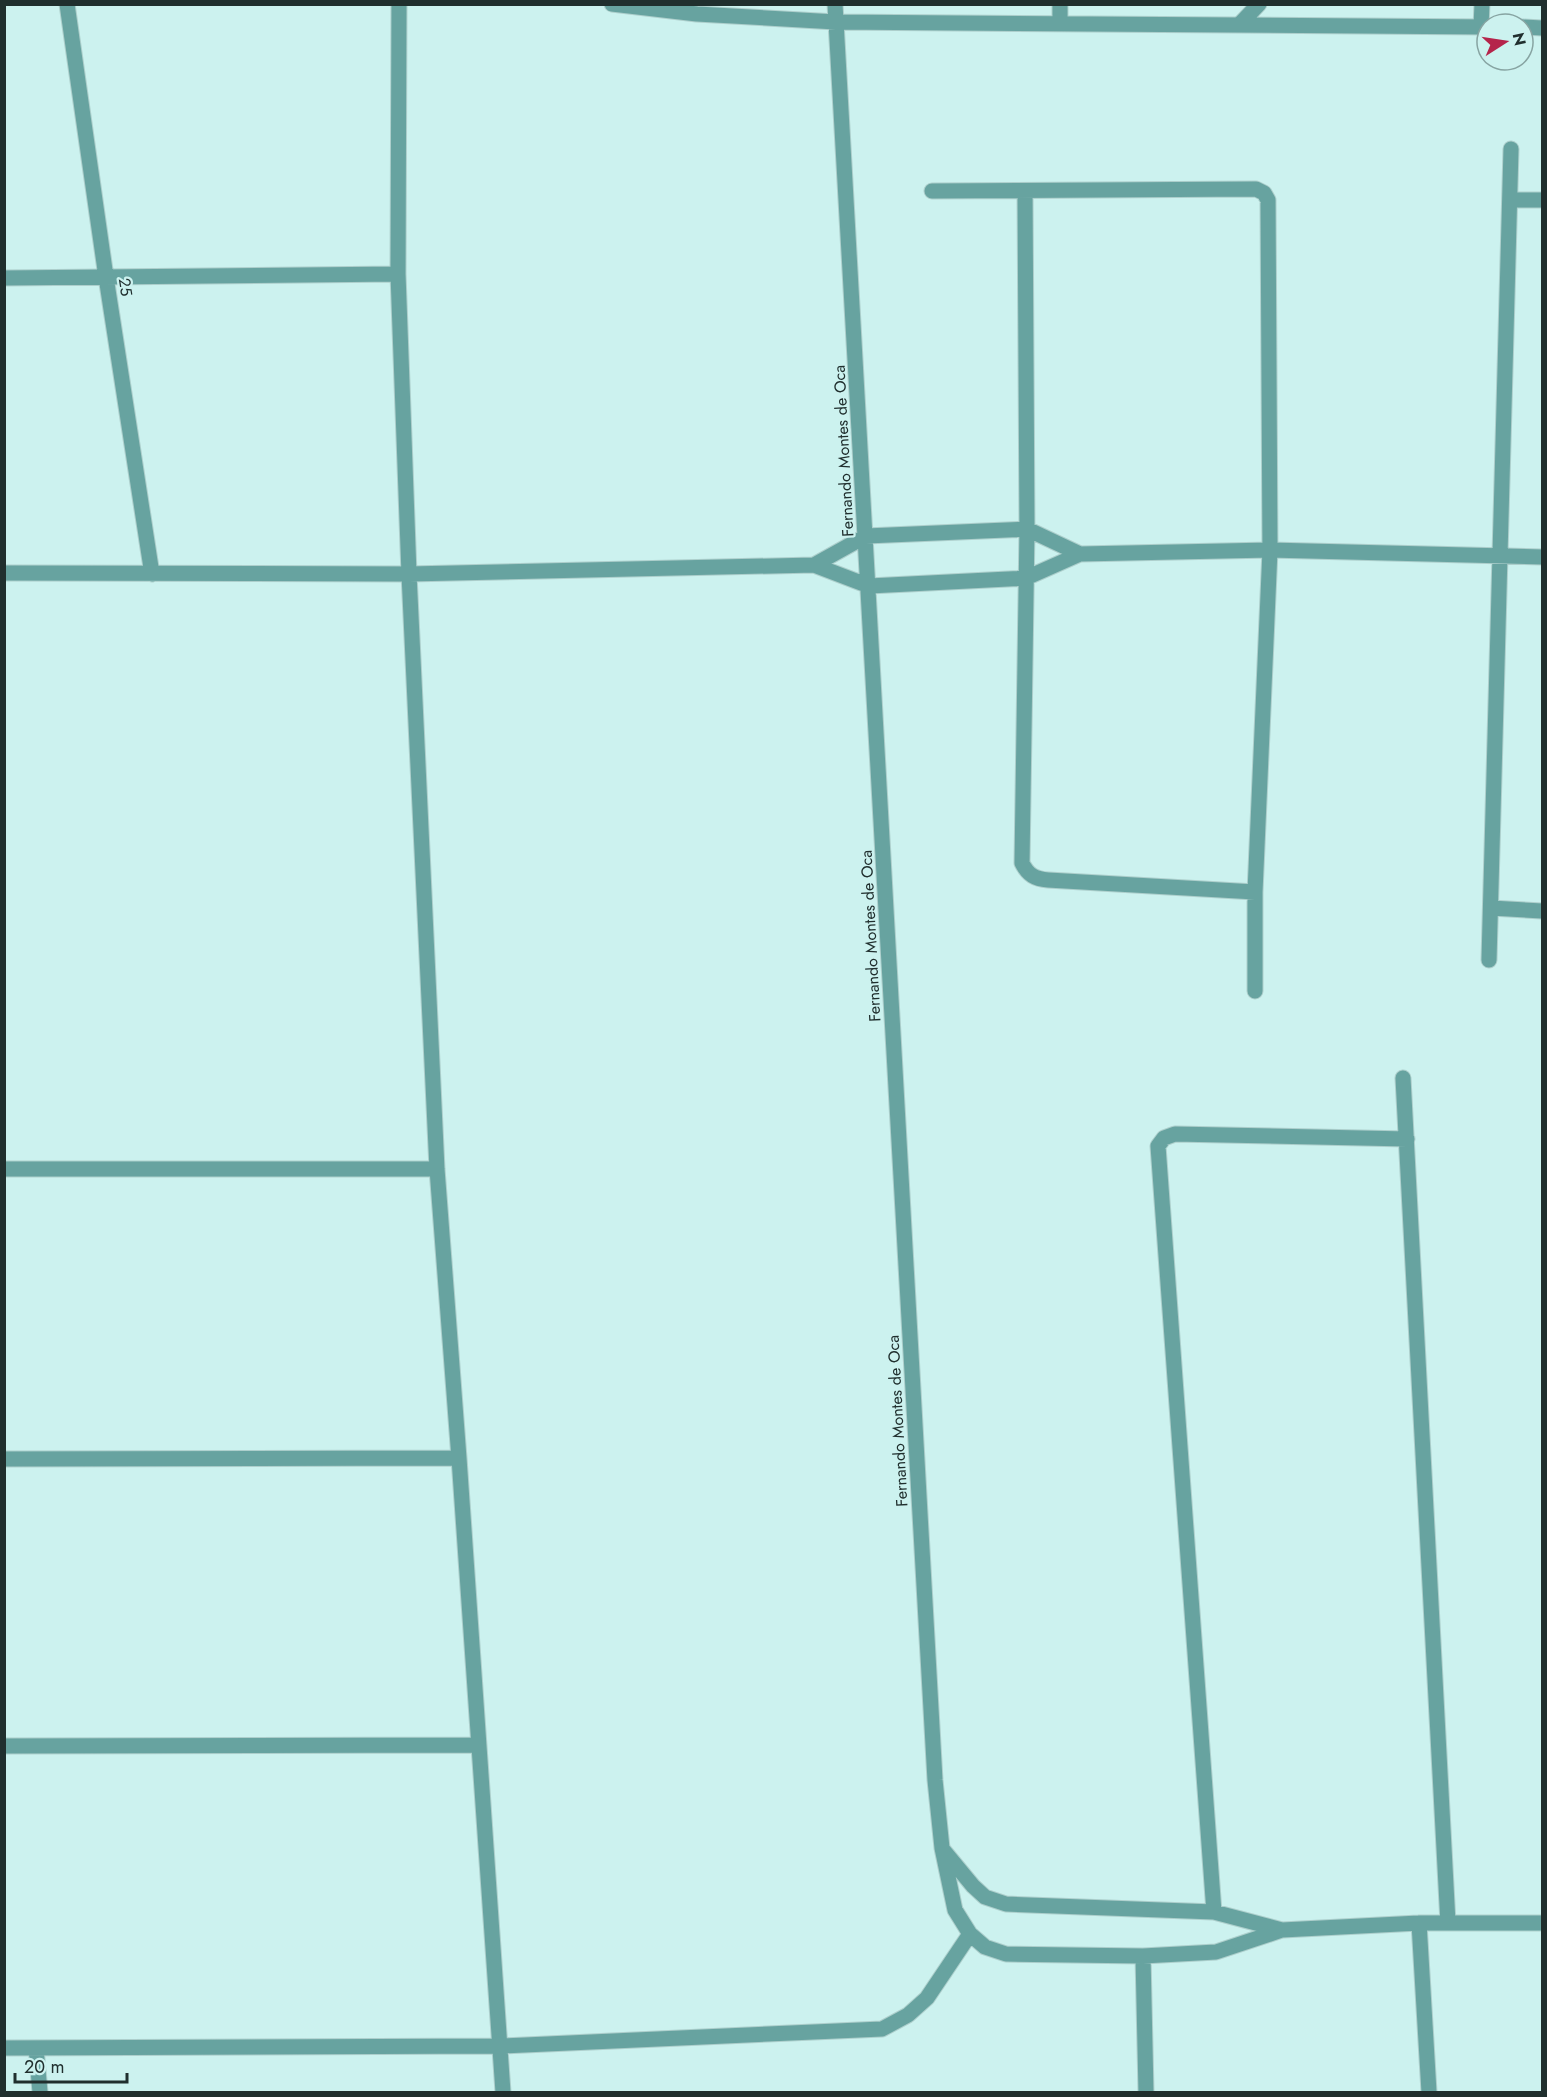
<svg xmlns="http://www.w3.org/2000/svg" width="1547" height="2097" viewBox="0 0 1547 2097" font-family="Jost,sans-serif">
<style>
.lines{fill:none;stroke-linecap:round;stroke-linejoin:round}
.street-casing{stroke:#adcfcc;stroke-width:17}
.street{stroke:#67a3a0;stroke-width:15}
.labels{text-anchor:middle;stroke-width:4.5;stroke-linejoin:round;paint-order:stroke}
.street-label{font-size:16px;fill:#202f2e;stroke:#ccf2ef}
</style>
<rect width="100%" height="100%" fill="#ccf2ef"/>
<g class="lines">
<defs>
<path id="street" d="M 67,4 L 106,277 L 152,574
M 399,4 L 398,274 L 409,574 L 437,1169 L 459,1458 L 503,2092
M 612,4 L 697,14 L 836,22 L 1487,27
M 835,4 L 935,1780 L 942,1848 L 955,1910 L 970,1934 L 985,1947 L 1006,1954 L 1143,1956 L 1216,1952 L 1282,1930 L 1419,1923 L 1542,1923
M 1060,4 L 1060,23
M 1239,25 L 1259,4
M 1481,27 L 1482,4
M 1523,27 L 1542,28
M 932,191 L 1256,189 L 1264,193 L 1268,200 L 1270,550 L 1255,892 L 1255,991
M 1025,191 L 1027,529 L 1022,863 C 1028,875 1035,879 1048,880 L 1255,892
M 1510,200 L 1542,200
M 4,278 L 398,274
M 814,565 L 866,536 L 1027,529 L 1080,554
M 4,573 L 409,574 L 814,565 L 869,586 L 1026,578 L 1080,554 L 1270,550 L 1542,557
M 1491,908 L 1542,911
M 1489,960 L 1511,149
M 1403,1078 L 1448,1923
M 4,1169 L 437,1169
M 4,1459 L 459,1458
M 4,1746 L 478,1745
M 944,1851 L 973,1886 L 985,1897 L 1006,1904 L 1214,1912 L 1282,1930
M 1214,1912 L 1158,1146 L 1164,1138 L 1175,1134 L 1407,1139
M 1419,1923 L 1429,2092
M 1143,1956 L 1146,2092
M 4,2048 L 500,2046 L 882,2029 L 908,2015 L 927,1998 L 970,1934
M 36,2048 L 40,2092"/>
</defs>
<!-- street casing -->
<use href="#street" class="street-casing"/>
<!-- street -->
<use href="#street" class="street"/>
</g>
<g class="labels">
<!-- street labels -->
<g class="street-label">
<text transform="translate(126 287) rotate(81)" y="6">25</text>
<text transform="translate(843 451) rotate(-93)" y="6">Fernando Montes de Oca</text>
<text transform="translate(870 936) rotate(-93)" y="6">Fernando Montes de Oca</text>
<text transform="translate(897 1421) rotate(-93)" y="6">Fernando Montes de Oca</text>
</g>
</g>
<!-- border -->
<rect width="1547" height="2097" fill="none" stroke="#202f2e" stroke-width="12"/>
<!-- north arrow -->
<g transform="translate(1505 42) rotate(78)"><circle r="28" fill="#ccf2ef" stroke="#87a4a2" stroke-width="1.5"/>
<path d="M0-4.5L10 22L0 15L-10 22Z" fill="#b5244b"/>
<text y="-9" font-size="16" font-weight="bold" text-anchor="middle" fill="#202f2e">N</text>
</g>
<!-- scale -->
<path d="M15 2073v9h112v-9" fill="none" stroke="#202f2e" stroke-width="3"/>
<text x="24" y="2073" font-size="18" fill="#202f2e" stroke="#ccf2ef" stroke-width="4.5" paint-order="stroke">20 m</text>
</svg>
